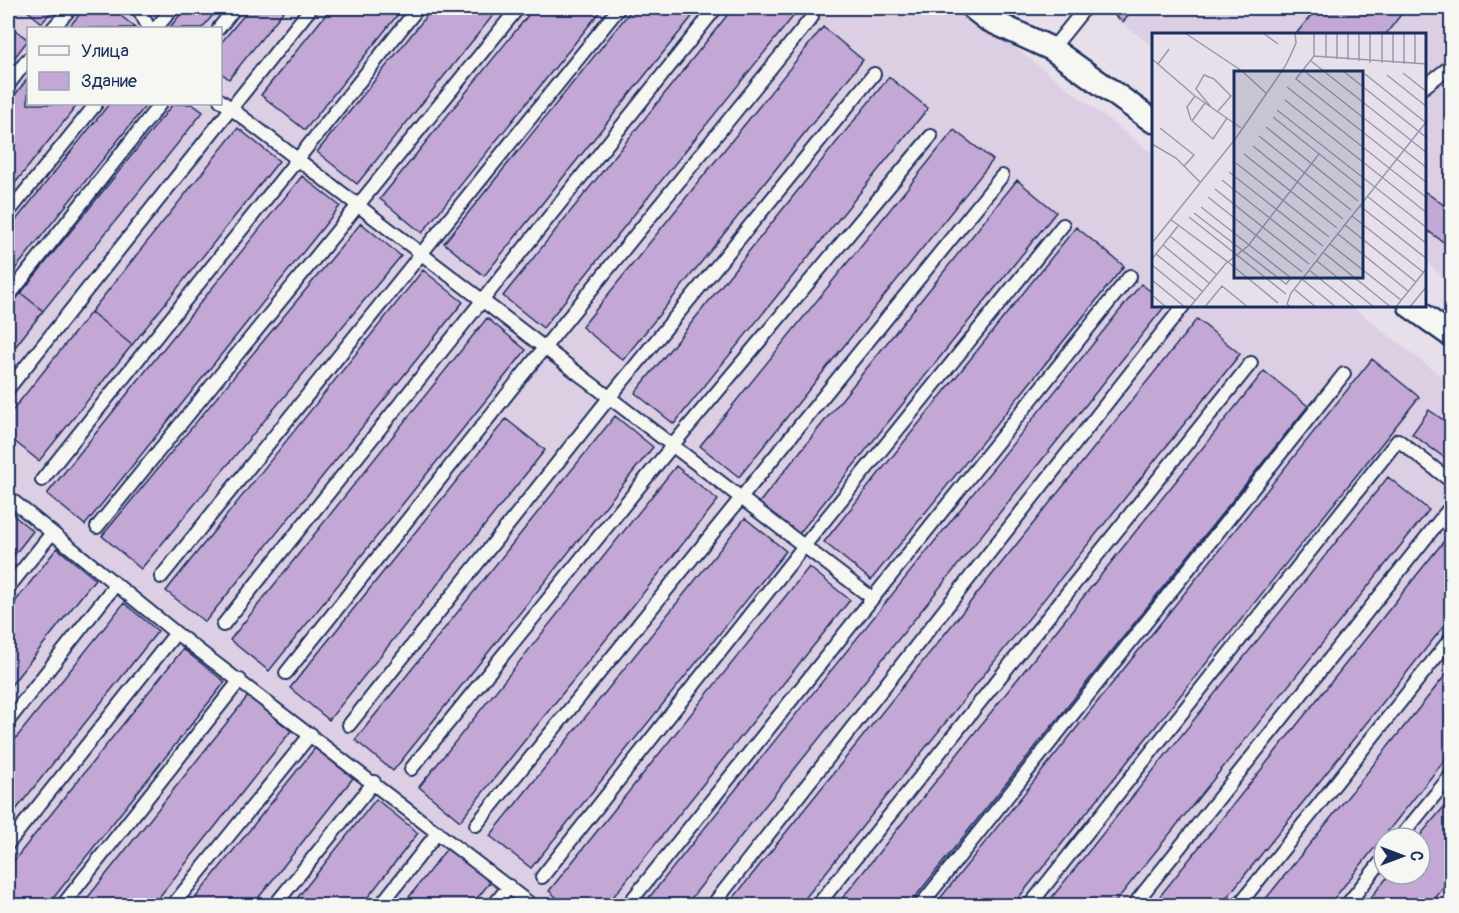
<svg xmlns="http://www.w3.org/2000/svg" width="1459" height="913" viewBox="0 0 1459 913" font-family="Pangolin,sans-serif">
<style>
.built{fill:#dccee3;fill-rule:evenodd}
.building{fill:#c3a8d5;stroke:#1b2f5e;stroke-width:1.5}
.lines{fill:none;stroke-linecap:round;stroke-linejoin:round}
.lane-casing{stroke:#1b2f5e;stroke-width:16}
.street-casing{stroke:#1b2f5e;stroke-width:27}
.lane{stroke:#f6f6f2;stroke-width:12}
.street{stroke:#f6f6f2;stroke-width:22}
.inset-road{fill:none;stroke:#9599b1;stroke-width:1.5}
.view{fill:#1b2f5e;fill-opacity:0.15;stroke:#1b2f5e;stroke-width:3}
.inset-edge{fill:none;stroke:#1b2f5e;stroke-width:3}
</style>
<rect width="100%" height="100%" fill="#e7dfe9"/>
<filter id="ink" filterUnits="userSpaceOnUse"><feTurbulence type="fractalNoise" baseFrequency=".0167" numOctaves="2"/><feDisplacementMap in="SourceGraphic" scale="12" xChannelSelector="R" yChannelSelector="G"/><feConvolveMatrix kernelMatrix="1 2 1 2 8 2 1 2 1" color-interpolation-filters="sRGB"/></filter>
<g filter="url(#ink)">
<!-- built -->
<path class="built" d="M 8,8 L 963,8 L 1153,154 L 1153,306 L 1351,306 L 1451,384 L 1451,905 L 8,905 ZM 28,28 L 220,28 L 220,104 L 28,104 ZM 1384,838 L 1420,838 L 1420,874 L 1384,874 Z
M 1103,8 L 1451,8 L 1451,283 L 1425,262 L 1424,34 L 1153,34 L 1153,47 Z"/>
<!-- building -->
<path class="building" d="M 24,8 L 54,8 L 42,23 Z
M 85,8 L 111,8 L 136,28 L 68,28 Z
M 186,8 L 219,8 L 202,28 L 173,28 L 170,27 Z
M 250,8 L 286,8 L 229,79 L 220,72 L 220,44 Z
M 331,8 L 403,8 L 305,130 L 261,95 Z
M 433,8 L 499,8 L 357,184 L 317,152 Z
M 534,8 L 603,8 L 422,233 L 380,199 Z
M 633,8 L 699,8 L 484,276 L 444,243 Z
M 733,8 L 800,8 L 543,328 L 503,296 Z
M 1105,8 L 1134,8 L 1123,22 Z
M 1317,8 L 1406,8 L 1386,34 L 1296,34 Z
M 8,24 L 28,40 L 8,66 Z
M 823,27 L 863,60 L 623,360 L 582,327 Z
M 889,77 L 928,108 L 674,424 L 635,393 Z
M 28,78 L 28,104 L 78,104 L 8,192 L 8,104 Z
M 109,104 L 147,104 L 8,278 L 8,230 Z
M 173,104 L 192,104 L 203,112 L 43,311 L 21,293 Z
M 238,128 L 279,161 L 132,345 L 91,312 Z
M 954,130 L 993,160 L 739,477 L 700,446 Z
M 302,176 L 340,206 L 85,525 L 47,494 Z
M 1017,180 L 1056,212 L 798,535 L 759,503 Z
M 1424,191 L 1452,211 L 1452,248 L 1424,228 Z
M 361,223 L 401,256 L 141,569 L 102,536 Z
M 1076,227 L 1124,266 L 871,580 L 824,542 Z
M 423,270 L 463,302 L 205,622 L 166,591 Z
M 1141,284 L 1153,293 L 1153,306 L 1165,306 L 685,906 L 643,905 Z
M 21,293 L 43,311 L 8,356 L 8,310 Z
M 91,312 L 132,345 L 39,461 L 8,436 L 8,416 Z
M 487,318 L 526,350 L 269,671 L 230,640 Z
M 1197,319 L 1240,354 L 799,906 L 727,906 Z
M 1372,359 L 1419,397 L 1012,906 L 934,906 Z
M 1264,371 L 1308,406 L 908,906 L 836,906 Z
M 1429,410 L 1452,426 L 1452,463 L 1412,434 Z
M 615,416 L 653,447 L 393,771 L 355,740 Z
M 506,419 L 545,450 L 329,720 L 290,688 Z
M 676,466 L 718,500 L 460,821 L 419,787 Z
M 1388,477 L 1429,510 L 1112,906 L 1045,906 Z
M 8,511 L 33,531 L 8,563 Z
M 745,518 L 786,551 L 531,868 L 490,836 Z
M 1452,531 L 1452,616 L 1220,906 L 1152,906 Z
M 57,548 L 95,579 L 8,689 L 8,611 Z
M 809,567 L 850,600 L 606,906 L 567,906 L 549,891 Z
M 124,603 L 158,631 L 8,820 L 8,748 Z
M 183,649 L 225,682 L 47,906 L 8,906 L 8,868 Z
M 1452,667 L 1452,751 L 1328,906 L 1260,906 Z
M 248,696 L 291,731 L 152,906 L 81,906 Z
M 315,748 L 353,778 L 252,906 L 189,906 Z
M 1452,797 L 1452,877 L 1429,906 L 1364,906 L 1390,874 L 1420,874 L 1418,838 Z
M 376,799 L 418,833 L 361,906 L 291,906 Z
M 448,847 L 491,881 L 471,906 L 402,906 Z"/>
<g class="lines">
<defs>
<path id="lane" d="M 138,8 L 149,28
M 53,28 L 71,8
M 156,28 L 173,8
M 219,28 L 235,8
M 1052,49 L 1085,8
M 8,85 L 28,59
M 1424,87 L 1452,65
M 220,100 L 872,598
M 8,213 L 96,104
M 8,297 L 160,104
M 8,389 L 311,8
M 42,480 L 418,8
M 8,497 L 176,633 L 533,906
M 97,527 L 518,8
M 161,577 L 619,8
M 8,588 L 52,533
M 223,625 L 716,8
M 286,673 L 544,348 L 812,17
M 8,721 L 116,584
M 349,725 L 609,398 L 874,74
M 411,769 L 672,446 L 931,136
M 476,825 L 1002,176
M 1400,838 L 1452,774
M 8,844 L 176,633
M 542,877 L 804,546 L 1063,225
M 62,906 L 240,680
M 172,906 L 311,734
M 274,906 L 374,782
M 380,906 L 438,832
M 493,906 L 509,886
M 627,906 L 1130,276
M 712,906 L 1183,306
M 817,906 L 1251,363
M 920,906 L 1344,374
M 1029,906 L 1398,440 L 1452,482
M 1133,906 L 1452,505
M 1238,906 L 1452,637
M 1346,906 L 1384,858"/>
<path id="street" d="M 973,8 L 987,19 L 1052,49 L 1153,121
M 1410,306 L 1452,336"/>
</defs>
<!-- lane casing -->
<use href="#lane" class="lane-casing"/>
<!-- street casing -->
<use href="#street" class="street-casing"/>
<!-- lane -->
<use href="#lane" class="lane"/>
<!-- street -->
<use href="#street" class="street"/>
</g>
</g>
<!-- overview -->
<g transform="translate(1152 33)">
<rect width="274" height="274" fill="#e7dfe9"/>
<path class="inset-road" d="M 33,0 L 90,38 L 114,60M 111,0 L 126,11M 162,0 L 162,23 L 275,31M 174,0 L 174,25M 185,0 L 185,26M 207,0 L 207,28M 241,0 L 241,30M 252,0 L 252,31M 263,0 L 263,31M 274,0 L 274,31M 162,23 L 144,46 L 275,150M 0,26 L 43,63 L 89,95M 196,27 L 196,0M 159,28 L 275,120M 218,30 L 218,0M 230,30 L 230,0M 6,31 L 17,16M 151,37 L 275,135M 190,37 L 275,105M 251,40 L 275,59M 213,41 L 273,89M 235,42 L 275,74M 135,54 L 275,165M 133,67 L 275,180M 53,70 L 40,88 L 61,106 L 75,85M 59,74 L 44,56 L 52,42 L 62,46 L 79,63 L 66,78M 125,77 L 275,195M 121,84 L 211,156M 39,87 L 35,74 L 43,63M 114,94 L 206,168M 8,95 L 42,122 L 32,133M 107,103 L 199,177M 0,111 L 24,125 L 48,149M 101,113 L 191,186M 92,121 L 185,195M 84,130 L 177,204M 77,139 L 171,213M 70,147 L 164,222M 63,156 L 157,231M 215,163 L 275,211M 56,164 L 150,239M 208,173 L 275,226M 42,180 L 134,251 L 139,245 L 49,174M 200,183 L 271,239M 37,184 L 134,261M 18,186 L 76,229 L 96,213 L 167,121M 193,192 L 264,249M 186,201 L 256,258M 18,203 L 64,241M 0,210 L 84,105 L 134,32 L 144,10 L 143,0M 178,211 L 249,267M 11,212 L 57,250M 172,220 L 240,275M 4,221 L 50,258M 0,226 L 26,193M 165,228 L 223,275M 76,229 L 126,270M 0,232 L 43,267M 157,237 L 204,275M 150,246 L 185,275M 0,247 L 34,275M 142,256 L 165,275M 0,262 L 15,275M 37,275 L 75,229M 52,275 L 70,253 L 97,275M 140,275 L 135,271 L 139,260 L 275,88M 243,275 L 275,235M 257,275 L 275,253"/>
<path class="view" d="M 82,38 L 211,38 L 211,245 L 82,245 Z"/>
<rect width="274" height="274" class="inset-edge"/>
</g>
<!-- margin -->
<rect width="1459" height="913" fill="none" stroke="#f6f6f2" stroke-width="30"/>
<rect x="15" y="15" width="1429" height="883" fill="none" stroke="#1b2f5e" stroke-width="2" filter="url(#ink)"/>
<!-- legend -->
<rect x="27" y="27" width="195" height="78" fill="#f6f6f2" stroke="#9ea6b7" stroke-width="1.5"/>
<rect x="39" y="46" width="30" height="9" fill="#f6f6f2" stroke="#9ea6b7" stroke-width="1.5"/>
<text x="81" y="57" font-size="18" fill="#1b2f5e">Улица</text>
<rect x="39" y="72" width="30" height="18" fill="#c3a8d5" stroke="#9ea6b7" stroke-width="1.5"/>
<text x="81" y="87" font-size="18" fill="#1b2f5e">Здание</text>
<!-- north arrow -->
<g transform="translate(1402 856) rotate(90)"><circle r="28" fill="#f6f6f2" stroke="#9ea6b7" stroke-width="1.5"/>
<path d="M0-4.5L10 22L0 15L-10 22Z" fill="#1b2f5e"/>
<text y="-9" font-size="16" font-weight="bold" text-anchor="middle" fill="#1b2f5e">С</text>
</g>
</svg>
